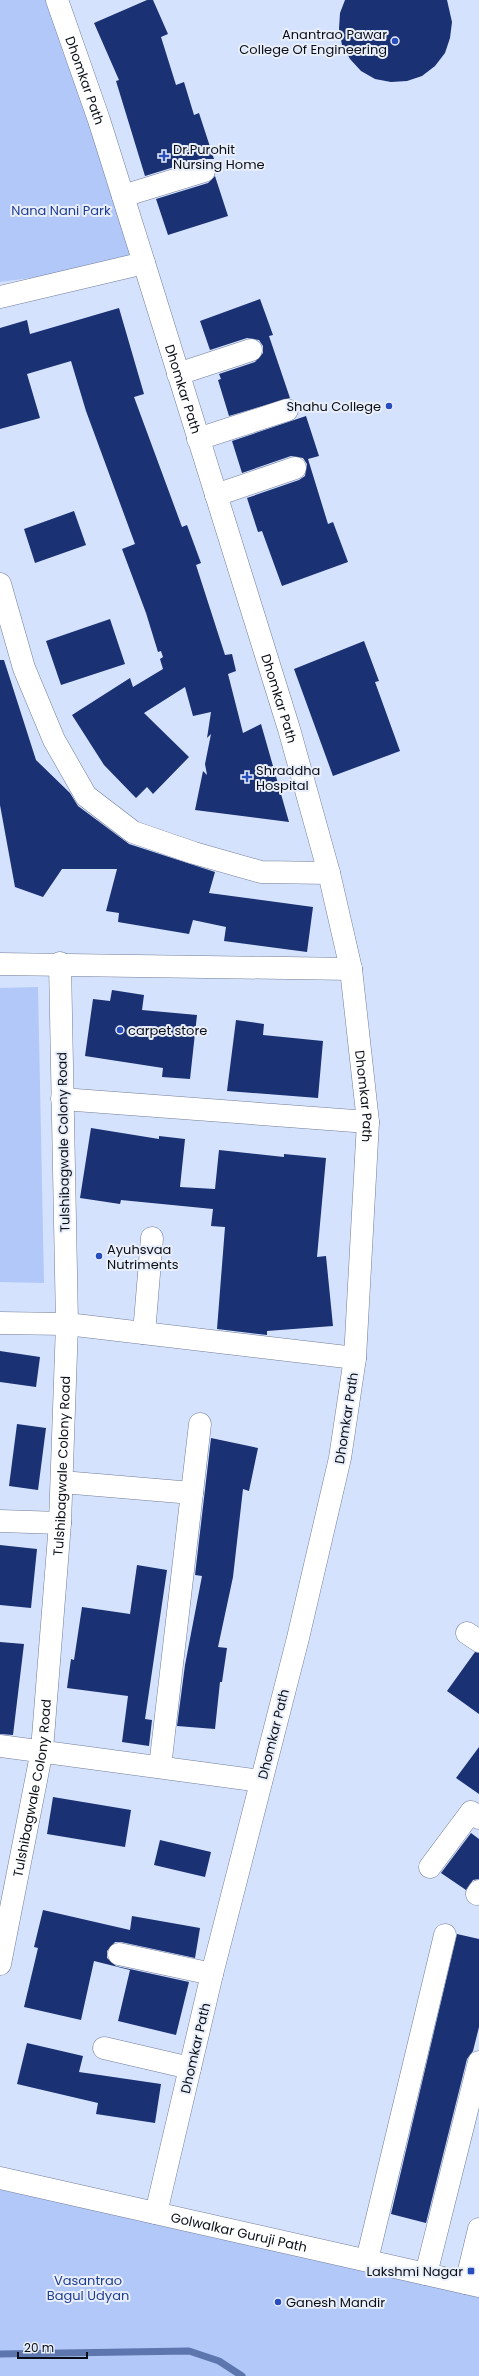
<svg xmlns="http://www.w3.org/2000/svg" width="479" height="2376" viewBox="0 0 479 2376" font-family="Poppins,sans-serif">
<style>
.green{fill:#b1c8f9}
.lines{fill:none;stroke-linecap:round;stroke-linejoin:round}
.stream{stroke:#5d76ae;stroke-width:7}
.building{fill:#1a3173}
.minor-casing{stroke:#727e97;stroke-width:23}
.tertiary-casing{stroke:#727e97;stroke-width:23}
.minor{stroke:#fff;stroke-width:22}
.tertiary{stroke:#fff;stroke-width:22}
.poi-dot{fill:#284dbc;stroke:#e9effa;stroke-width:1.5}
.labels{text-anchor:middle;stroke-width:4;stroke-linejoin:round;paint-order:stroke}
.poi-label{font-size:13px;fill:#0a0e17;stroke:#e9effa;text-anchor:start}
.street-label{font-size:13px;fill:#0a0e17;stroke:#e9effa}
.park-label{font-size:13px;fill:#203d94;stroke:#e9effa}
</style>
<rect width="100%" height="100%" fill="#d5e2fe"/>
<!-- green -->
<path class="green" d="M 0,0 L 57,0 L 144,263 L 0,282 Z
M 38,987 L 44,1283 L 0,1282 L 0,988 Z
M 0,2178 L 479,2286 L 479,2376 L 0,2376 Z"/>
<g class="lines">
<!-- stream -->
<path class="stream" d="M 0,2354 L 189,2351 L 219,2361 L 242,2376"/>
</g>
<!-- building -->
<path class="building" d="M 147,0 L 153,0 L 168,34 L 161,37 L 176,85 L 184,82 L 194,115 L 199,113 L 214,159 L 200,159 L 145,176 L 116,81 L 119,80 L 94,23 Z
M 345,0 L 447,0 L 452,22 L 450,38 L 445,53 L 435,66 L 422,76 L 407,81 L 391,82 L 375,79 L 361,71 L 350,59 L 342,45 L 339,29 L 340,13 Z
M 215,176 L 228,216 L 168,235 L 156,199 L 208,183 Z
M 260,299 L 273,335 L 269,336 L 290,398 L 229,416 L 218,380 L 221,379 L 219,374 L 255,362 L 263,353 L 263,346 L 259,340 L 247,338 L 210,350 L 200,321 Z
M 119,308 L 144,394 L 134,397 L 182,527 L 187,525 L 201,563 L 196,565 L 225,655 L 232,654 L 236,671 L 228,674 L 243,733 L 261,724 L 289,822 L 195,810 L 203,771 L 207,775 L 205,764 L 211,734 L 207,738 L 211,712 L 193,716 L 185,687 L 144,713 L 189,757 L 153,794 L 147,787 L 136,798 L 104,765 L 72,715 L 130,678 L 133,687 L 163,669 L 160,659 L 163,657 L 161,651 L 158,652 L 146,613 L 122,549 L 135,544 L 86,411 L 71,361 L 27,374 L 40,418 L 0,429 L 0,328 L 27,320 L 30,334 Z
M 306,416 L 319,456 L 308,459 L 328,524 L 333,522 L 348,562 L 282,586 L 262,531 L 258,532 L 247,498 L 299,480 L 305,476 L 307,464 L 303,458 L 291,456 L 242,473 L 232,441 Z
M 74,511 L 86,545 L 35,563 L 24,529 Z
M 110,619 L 125,664 L 61,685 L 46,641 Z
M 364,641 L 379,681 L 375,682 L 400,751 L 333,776 L 294,669 Z
M 0,660 L 4,660 L 36,760 L 70,793 L 78,806 L 129,844 L 215,872 L 209,893 L 313,907 L 307,952 L 224,941 L 226,927 L 193,920 L 189,934 L 118,922 L 119,913 L 106,911 L 117,869 L 62,869 L 43,897 L 15,887 L 0,805 Z
M 112,990 L 144,995 L 142,1010 L 197,1015 L 190,1079 L 162,1077 L 163,1068 L 85,1056 L 93,999 L 110,1001 Z
M 236,1020 L 264,1024 L 263,1035 L 323,1041 L 318,1098 L 227,1091 Z
M 91,1128 L 159,1139 L 159,1136 L 185,1139 L 180,1187 L 215,1189 L 219,1150 L 284,1157 L 284,1154 L 326,1158 L 317,1257 L 326,1256 L 333,1326 L 267,1331 L 267,1335 L 217,1329 L 225,1227 L 211,1226 L 213,1209 L 121,1200 L 120,1204 L 80,1198 Z
M 0,1351 L 40,1357 L 36,1387 L 0,1382 Z
M 17,1424 L 46,1428 L 38,1490 L 9,1486 Z
M 211,1438 L 258,1448 L 249,1491 L 243,1489 L 233,1577 L 218,1647 L 227,1648 L 222,1682 L 220,1682 L 215,1729 L 177,1726 L 185,1665 L 202,1576 L 195,1575 Z
M 0,1545 L 37,1549 L 31,1608 L 0,1605 Z
M 137,1565 L 167,1570 L 145,1719 L 152,1720 L 149,1746 L 122,1742 L 128,1696 L 67,1688 L 71,1659 L 74,1660 L 82,1607 L 130,1614 Z
M 0,1642 L 24,1644 L 13,1735 L 0,1734 Z
M 475,1652 L 479,1653 L 479,1714 L 447,1691 Z
M 479,1747 L 479,1794 L 456,1778 Z
M 53,1797 L 131,1810 L 125,1847 L 47,1834 Z
M 471,1833 L 479,1839 L 479,1879 L 473,1880 L 466,1890 L 441,1873 Z
M 160,1840 L 211,1852 L 205,1877 L 154,1865 Z
M 43,1910 L 130,1930 L 132,1916 L 200,1928 L 195,1958 L 121,1942 L 115,1942 L 107,1951 L 107,1958 L 116,1966 L 189,1982 L 176,2035 L 118,2021 L 130,1970 L 94,1961 L 81,2020 L 24,2007 L 38,1948 L 34,1947 Z
M 457,1934 L 479,1939 L 479,2027 L 473,2051 L 467,2059 L 426,2223 L 391,2214 Z
M 27,2043 L 83,2056 L 79,2072 L 161,2084 L 155,2123 L 96,2114 L 98,2103 L 17,2084 Z"/>
<g class="lines">
<defs>
<g id="minor">
<path id="s1" d="M 57,0 L 99,120 L 144,263 L 289,729 L 329,873 L 351,969 L 368,1122 L 355,1358 L 340,1458 L 298,1638 L 212,1974 L 156,2213"/>
<path d="M 123,196 L 204,171"/>
<path d="M 0,297 L 144,263"/>
<path d="M 178,374 L 251,350"/>
<path d="M 198,439 L 287,410"/>
<path d="M 216,495 L 295,468"/>
<path d="M 0,584 L 24,668 L 54,740 L 86,796 L 133,832 L 194,853 L 261,872 L 329,873"/>
<path d="M 0,964 L 351,969"/>
<path d="M 62,1099 L 368,1122"/>
<path d="M 0,1323 L 67,1324 L 355,1358"/>
<path d="M 144,1333 L 152,1238"/>
<path d="M 62,1482 L 192,1493"/>
<path d="M 0,1521 L 60,1523"/>
<path d="M 467,1633 L 479,1641"/>
<path d="M 0,1746 L 261,1781"/>
<path d="M 160,1767 L 200,1424"/>
<path d="M 430,1867 L 471,1812 L 479,1818"/>
<path d="M 477,1894 L 479,1891"/>
<path d="M 119,1954 L 212,1974"/>
<path id="s2" d="M 0,1964 L 42,1750 L 60,1523 L 67,1324 L 60,963"/>
<path d="M 104,2048 L 190,2068"/>
<path d="M 367,2260 L 445,1935"/>
<path d="M 426,2274 L 479,2062"/>
<path d="M 466,2283 L 479,2229"/>
</g>
<g id="tertiary">
<path id="s3" d="M 0,2178 L 479,2286"/>
</g>
</defs>
<!-- minor casing -->
<use href="#minor" class="minor-casing"/>
<!-- tertiary casing -->
<use href="#tertiary" class="tertiary-casing"/>
<!-- minor -->
<use href="#minor" class="minor"/>
<!-- tertiary -->
<use href="#tertiary" class="tertiary"/>
</g>
<!-- markers -->
<g class="poi-dot">
<circle cx="395" cy="41" r="4"/>
<path d="M162 150h4v4h4v4h-4v4h-4v-4h-4v-4h4z"/>
<circle cx="389" cy="406" r="4"/>
<path d="M245 771h4v4h4v4h-4v4h-4v-4h-4v-4h4z"/>
<circle cx="120" cy="1030" r="4"/>
<circle cx="99" cy="1256" r="4"/>
<rect x="467" y="2267" width="8" height="8" rx="2"/>
<circle cx="278" cy="2302" r="4"/>
</g>
<g class="labels">
<!-- poi labels -->
<g class="poi-label">
<text x="387" y="39" text-anchor="end">Anantrao Pawar<tspan x="387" dy="15">College Of Engineering</tspan></text>
<text x="173" y="154">Dr.Purohit<tspan x="173" dy="15">Nursing Home</tspan></text>
<text x="381" y="411" text-anchor="end">Shahu College</text>
<text x="256" y="775">Shraddha<tspan x="256" dy="15">Hospital</tspan></text>
<text x="128" y="1035">carpet store</text>
<text x="107" y="1254">Ayuhsvaa<tspan x="107" dy="15">Nutriments</tspan></text>
<text x="463" y="2276" text-anchor="end">Lakshmi Nagar</text>
<text x="286" y="2307">Ganesh Mandir</text>
</g>
<!-- street labels -->
<g class="street-label">
<text dy="5" stroke="none"><textPath href="#s1" startOffset="85">Dhomkar Path</textPath></text>
<text dy="5" stroke="none"><textPath href="#s1" startOffset="409">Dhomkar Path</textPath></text>
<text dy="5" stroke="none"><textPath href="#s1" startOffset="733">Dhomkar Path</textPath></text>
<text dy="5" stroke="none"><textPath href="#s1" startOffset="1141">Dhomkar Path</textPath></text>
<text transform="translate(63 1142) rotate(-91)" y="5">Tulshibagwale Colony Road</text>
<text transform="translate(346 1418) rotate(-81)" y="5">Dhomkar Path</text>
<text dy="5" stroke="none"><textPath href="#s2" startOffset="503">Tulshibagwale Colony Road</textPath></text>
<text transform="translate(273 1734) rotate(-76)" y="5">Dhomkar Path</text>
<text dy="5" stroke="none"><textPath href="#s2" startOffset="179">Tulshibagwale Colony Road</textPath></text>
<text transform="translate(195 2048) rotate(-77)" y="5">Dhomkar Path</text>
<text dy="5" stroke="none"><textPath href="#s3" startOffset="245">Golwalkar Guruji Path</textPath></text>
</g>
<!-- park labels -->
<g class="park-label">
<text x="61" y="215">Nana Nani Park</text>
<text x="88" y="2285">Vasantrao<tspan x="88" dy="15">Bagul Udyan</tspan></text>
</g>
</g>
<!-- scale -->
<path d="M18 2352v6h69v-6" fill="none" stroke="#0a0e17" stroke-width="2"/>
<text x="24" y="2352" font-size="12" fill="#0a0e17" stroke="#e9effa" stroke-width="3" paint-order="stroke">20 m</text>
</svg>
